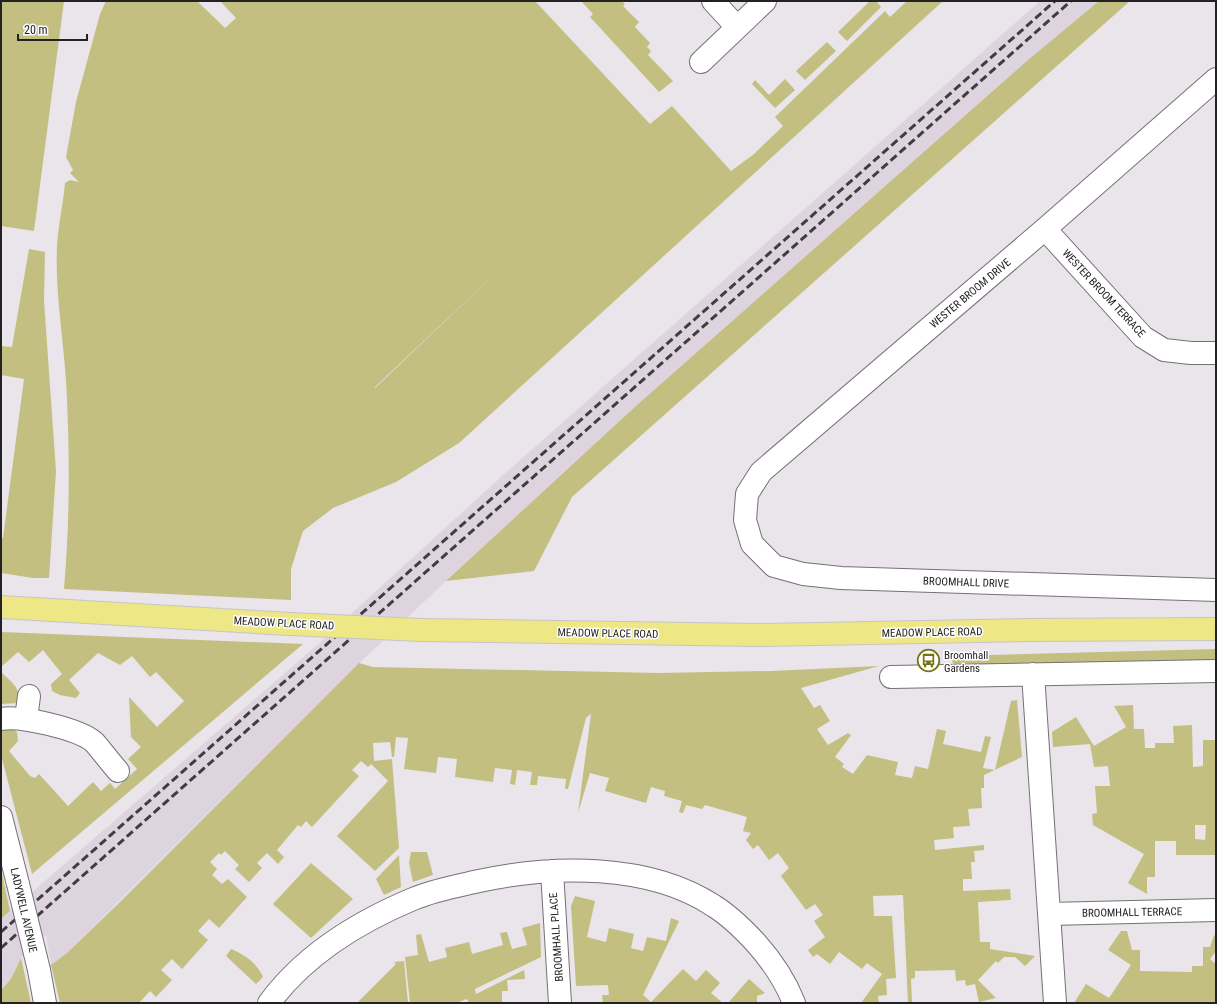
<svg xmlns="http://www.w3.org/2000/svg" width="1217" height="1004" viewBox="0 0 1217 1004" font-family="'Roboto Condensed',sans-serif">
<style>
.built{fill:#ded4e0}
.green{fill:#c3bf81;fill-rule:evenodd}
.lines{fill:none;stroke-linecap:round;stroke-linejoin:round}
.minor-casing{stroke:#757176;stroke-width:24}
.major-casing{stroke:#c6c5c6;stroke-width:24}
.minor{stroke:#fff;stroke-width:22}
.major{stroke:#eee786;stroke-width:22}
.rail{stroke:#3f3d40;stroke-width:3;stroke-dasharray:8 4;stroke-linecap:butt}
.minor-bridge-casing{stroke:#757176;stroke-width:24;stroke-linecap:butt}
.major-bridge-casing{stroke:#c6c5c6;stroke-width:24;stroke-linecap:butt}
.minor-bridge{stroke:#fff;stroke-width:22}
.major-bridge{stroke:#eee786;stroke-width:22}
.labels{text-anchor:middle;stroke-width:3;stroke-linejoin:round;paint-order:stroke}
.street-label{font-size:11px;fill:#232123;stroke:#fff}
.poi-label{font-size:11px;fill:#232123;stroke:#fff;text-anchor:start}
</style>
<rect width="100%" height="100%" fill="#eae4eb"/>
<!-- built -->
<path class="built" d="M 1040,1 L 1099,1 L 1028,60 L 637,405 L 446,581 L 350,672 L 67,953 L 51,965 L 46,935 L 21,958 L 11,979 L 1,990 L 1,919 L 316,646 L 502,476 Z"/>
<!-- green -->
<path class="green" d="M 1,1 L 64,1 L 34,231 L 1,226 Z
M 106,1 L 197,1 L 225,28 L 236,18 L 220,1 L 535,1 L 650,124 L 672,106 L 731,171 L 754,154 L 783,126 L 775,117 L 885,11 L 890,17 L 907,1 L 943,1 L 459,443 L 396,482 L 333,508 L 303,531 L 291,569 L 291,600 L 64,589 C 70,519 70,450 66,380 C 63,336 55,291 57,247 C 58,226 63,205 65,183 L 70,180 L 79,182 L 70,173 L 73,170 L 66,157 L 76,102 L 100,14 ZM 501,268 L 375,388 L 375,387 Z
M 581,1 L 622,1 L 625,4 L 623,6 L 639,22 L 635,27 L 650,43 L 647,47 L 651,51 L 648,55 L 673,81 L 659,92 L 590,17 L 593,14 Z
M 870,1 L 876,1 L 881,7 L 847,41 L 838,32 Z
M 1099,1 L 1130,1 L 572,497 L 534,571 L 446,581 L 637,405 L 1028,60 Z
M 827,42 L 836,51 L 805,80 L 796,71 Z
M 785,79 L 795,90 L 775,108 L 752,84 L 755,80 L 769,95 Z
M 29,249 L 45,252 L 44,301 L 56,471 L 49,578 L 33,578 L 1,573 L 1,538 L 3,538 L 24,379 L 1,375 L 1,346 L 12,347 Z
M 1,632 L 303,644 L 32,874 L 1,755 L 1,730 L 13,729 L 17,732 L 18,741 L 9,751 L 30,776 L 35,778 L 39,774 L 68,806 L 93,782 L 101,791 L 110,783 L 115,789 L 137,769 L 128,759 L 141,747 L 131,737 L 129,697 L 157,727 L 184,701 L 156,672 L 150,677 L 132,656 L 120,665 L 98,653 L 69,680 L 80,693 L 76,698 L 60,695 L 52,691 L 51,684 L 62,674 L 43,650 L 29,662 L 18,652 L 1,667 Z
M 1216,649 L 1216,661 L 954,665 L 952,661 L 955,656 Z
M 359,663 L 373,667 L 658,673 L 771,671 L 879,666 L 801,688 L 814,708 L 820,705 L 830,721 L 817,729 L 828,745 L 848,733 L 851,735 L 835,757 L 844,764 L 842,767 L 853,774 L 867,755 L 898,762 L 895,775 L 912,778 L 915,766 L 928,769 L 937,729 L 946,731 L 943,744 L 981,752 L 985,736 L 991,737 L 983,768 L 995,770 L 1011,701 L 1017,700 L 1022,757 L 984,775 L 984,788 L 981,788 L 982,808 L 968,809 L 970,826 L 953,827 L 954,838 L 934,840 L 935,850 L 984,845 L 984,850 L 974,851 L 975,862 L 971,862 L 972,879 L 963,879 L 963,891 L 1010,889 L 1011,900 L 978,902 L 980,942 L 990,942 L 990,949 L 1035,956 L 1025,966 L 1015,957 L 1004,957 L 998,963 L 996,961 L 978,980 L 996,998 L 979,1002 L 975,984 L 966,986 L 965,980 L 956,981 L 955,970 L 915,971 L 915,978 L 911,979 L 912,1002 L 908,1003 L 903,895 L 873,896 L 874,916 L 892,916 L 896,978 L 886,979 L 887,995 L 878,996 L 879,1003 L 861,1003 L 882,974 L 867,963 L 862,969 L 839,952 L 830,964 L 817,954 L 813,957 L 808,950 L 825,937 L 814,921 L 823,915 L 815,904 L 806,910 L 781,876 L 789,868 L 778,853 L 769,860 L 758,845 L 753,849 L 746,840 L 751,833 L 743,831 L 747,817 L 705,805 L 702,809 L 686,805 L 683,813 L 679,812 L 682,801 L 664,796 L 665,791 L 651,787 L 646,803 L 605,791 L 609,778 L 590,773 L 578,813 L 591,714 L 586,718 L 568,789 L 565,789 L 566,779 L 538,776 L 537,785 L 530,785 L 532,772 L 517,770 L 515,785 L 510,784 L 512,770 L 495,768 L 493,782 L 455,777 L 457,759 L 438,757 L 436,773 L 404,769 L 408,738 L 396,737 L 394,757 L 392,757 L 390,742 L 373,743 L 374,761 L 392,759 L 399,848 L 375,871 L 337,836 L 388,781 L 371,764 L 368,767 L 361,761 L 352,770 L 359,776 L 312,827 L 306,821 L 301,827 L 298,825 L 277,850 L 284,857 L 278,864 L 267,853 L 257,863 L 262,868 L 249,882 L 235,869 L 239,865 L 225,851 L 221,855 L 219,853 L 210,862 L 217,869 L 212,875 L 222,884 L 228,879 L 247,897 L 219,928 L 209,919 L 198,931 L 208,940 L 182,969 L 172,959 L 161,970 L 172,980 L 156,997 L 150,991 L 139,1003 L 60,1003 L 51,965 L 67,953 L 120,902 Z
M 1,672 C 11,682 22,688 18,703 L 1,704 Z
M 1133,705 L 1134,729 L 1144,729 L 1145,748 L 1155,748 L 1155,743 L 1174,743 L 1173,726 L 1192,725 L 1193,767 L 1203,766 L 1203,740 L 1216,740 L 1216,855 L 1176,855 L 1176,841 L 1155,841 L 1155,877 L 1147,877 L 1147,894 L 1128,883 L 1144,854 L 1093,825 L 1092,814 L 1097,813 L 1095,786 L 1110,786 L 1108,766 L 1094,767 L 1090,744 L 1053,747 L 1052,732 L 1076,717 L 1094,746 L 1126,727 L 1114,706 ZM 1195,825 L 1206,825 L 1205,840 L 1195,839 Z
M 411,852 L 427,852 L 433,875 L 413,882 L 409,863 Z
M 399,855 L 401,887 L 384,895 L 376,879 Z
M 311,863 L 353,899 L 311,938 L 273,904 Z
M 1,869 L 10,911 L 1,919 Z
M 575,896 L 595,901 L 587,937 L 606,942 L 609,928 L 634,934 L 631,948 L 643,951 L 647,937 L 666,941 L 671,918 L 679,921 L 643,995 L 651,1002 L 683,969 L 696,981 L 706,970 L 720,983 L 711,993 L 723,1003 L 603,1003 L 602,995 L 609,995 L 608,985 L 576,986 L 571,906 Z
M 540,923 L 541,957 L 475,989 L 476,994 L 524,970 L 525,979 L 507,980 L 508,991 L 502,991 L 502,1003 L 464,1003 L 469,1001 L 466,999 L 457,1003 L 410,1003 L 405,957 L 418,955 L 416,935 L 421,934 L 429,962 L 447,957 L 445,948 L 469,942 L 472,954 L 503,945 L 500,933 L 507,932 L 512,949 L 527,945 L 522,928 Z
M 1121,931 L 1127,931 L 1132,950 L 1140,950 L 1140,971 L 1192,972 L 1192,966 L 1203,966 L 1203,947 L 1210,947 L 1214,935 L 1216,937 L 1216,951 L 1210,959 L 1216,964 L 1216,1003 L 1074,1003 L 1086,984 L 1109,998 L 1131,965 L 1108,950 Z
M 231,949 C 245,955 257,963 263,977 L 256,984 L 226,956 Z
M 21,958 L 31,1003 L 1,1003 L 1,990 L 11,979 Z
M 404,961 L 408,1003 L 357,1003 L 396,964 L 394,962 Z
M 749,979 L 765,993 L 757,996 L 757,1003 L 728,1003 Z"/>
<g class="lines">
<defs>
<path id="minor" d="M 713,1 L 736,26
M 701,62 L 765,1
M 1216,79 L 1045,229 L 761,472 L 747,494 L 745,520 L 752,544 L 774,566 L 803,574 L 841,578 L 1216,590
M 1045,229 L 1143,337 L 1164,350 L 1191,353 L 1216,353
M 1033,674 L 1055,1003
M 891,677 L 1216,671
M 1,719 C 20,715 79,729 94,742 C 102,751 110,762 118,771
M 26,719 L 29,696
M 1,817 L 18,884
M 552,871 L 560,1003
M 1049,914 L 1216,910
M 39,970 L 45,1003
M 269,1003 C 305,954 358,922 413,899 C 434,890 457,886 479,881 C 553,865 649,863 714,906 C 730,916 744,930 756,943 C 772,961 785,980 794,1003"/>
<path id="major" d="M 1,607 L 290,624
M 421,630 L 758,635 L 1025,630 L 1216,629"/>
</defs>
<!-- minor casing -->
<use href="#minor" class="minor-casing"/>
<!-- major casing -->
<use href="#major" class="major-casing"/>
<!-- minor -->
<use href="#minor" class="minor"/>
<!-- major -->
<use href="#major" class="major"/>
<!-- rail -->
<path class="rail" d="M 1,932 L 1055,1
M 1,948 L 1071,1"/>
<defs>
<path id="minor-bridge" d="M 18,884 L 39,970"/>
<path id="major-bridge" d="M 290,624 L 421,630"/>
</defs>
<!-- minor-bridge casing -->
<use href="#minor-bridge" class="minor-bridge-casing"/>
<!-- major-bridge casing -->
<use href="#major-bridge" class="major-bridge-casing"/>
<!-- minor-bridge -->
<use href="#minor-bridge" class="minor-bridge"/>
<!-- major-bridge -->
<use href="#major-bridge" class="major-bridge"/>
</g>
<!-- icons -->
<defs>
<symbol id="bus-ring" viewBox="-11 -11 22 22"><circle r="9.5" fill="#fff" stroke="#777112" stroke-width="1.5"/><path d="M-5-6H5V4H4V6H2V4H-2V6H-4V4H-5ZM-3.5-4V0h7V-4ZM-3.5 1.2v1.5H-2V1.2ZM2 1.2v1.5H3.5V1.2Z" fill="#777112"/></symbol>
</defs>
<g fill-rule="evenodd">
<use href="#bus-ring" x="916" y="648" width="25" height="25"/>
</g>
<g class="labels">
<!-- street labels -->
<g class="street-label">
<text transform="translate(970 293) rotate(-40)" y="4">WESTER BROOM DRIVE</text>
<text transform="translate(1104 293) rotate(47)" y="4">WESTER BROOM TERRACE</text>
<text transform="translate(966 582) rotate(2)" y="4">BROOMHALL DRIVE</text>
<text transform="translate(284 623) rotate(3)" y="4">MEADOW PLACE ROAD</text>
<text transform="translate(932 632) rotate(-1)" y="4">MEADOW PLACE ROAD</text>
<text transform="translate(608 633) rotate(1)" y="4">MEADOW PLACE ROAD</text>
<text transform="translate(24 910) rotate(77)" y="4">LADYWELL AVENUE</text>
<text transform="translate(1132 912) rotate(-1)" y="4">BROOMHALL TERRACE</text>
<text transform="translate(556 937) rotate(-94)" y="4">BROOMHALL PLACE</text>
</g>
<!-- poi labels -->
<g class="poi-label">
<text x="944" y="659">Broomhall<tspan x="944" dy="13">Gardens</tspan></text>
</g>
</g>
<!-- border -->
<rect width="1217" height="1004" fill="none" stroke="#232123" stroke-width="4"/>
<!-- scale -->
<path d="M18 34v6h69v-6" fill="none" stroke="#232123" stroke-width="2"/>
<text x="24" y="34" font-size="12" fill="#232123" stroke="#ffffff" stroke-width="3" paint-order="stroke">20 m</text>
</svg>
